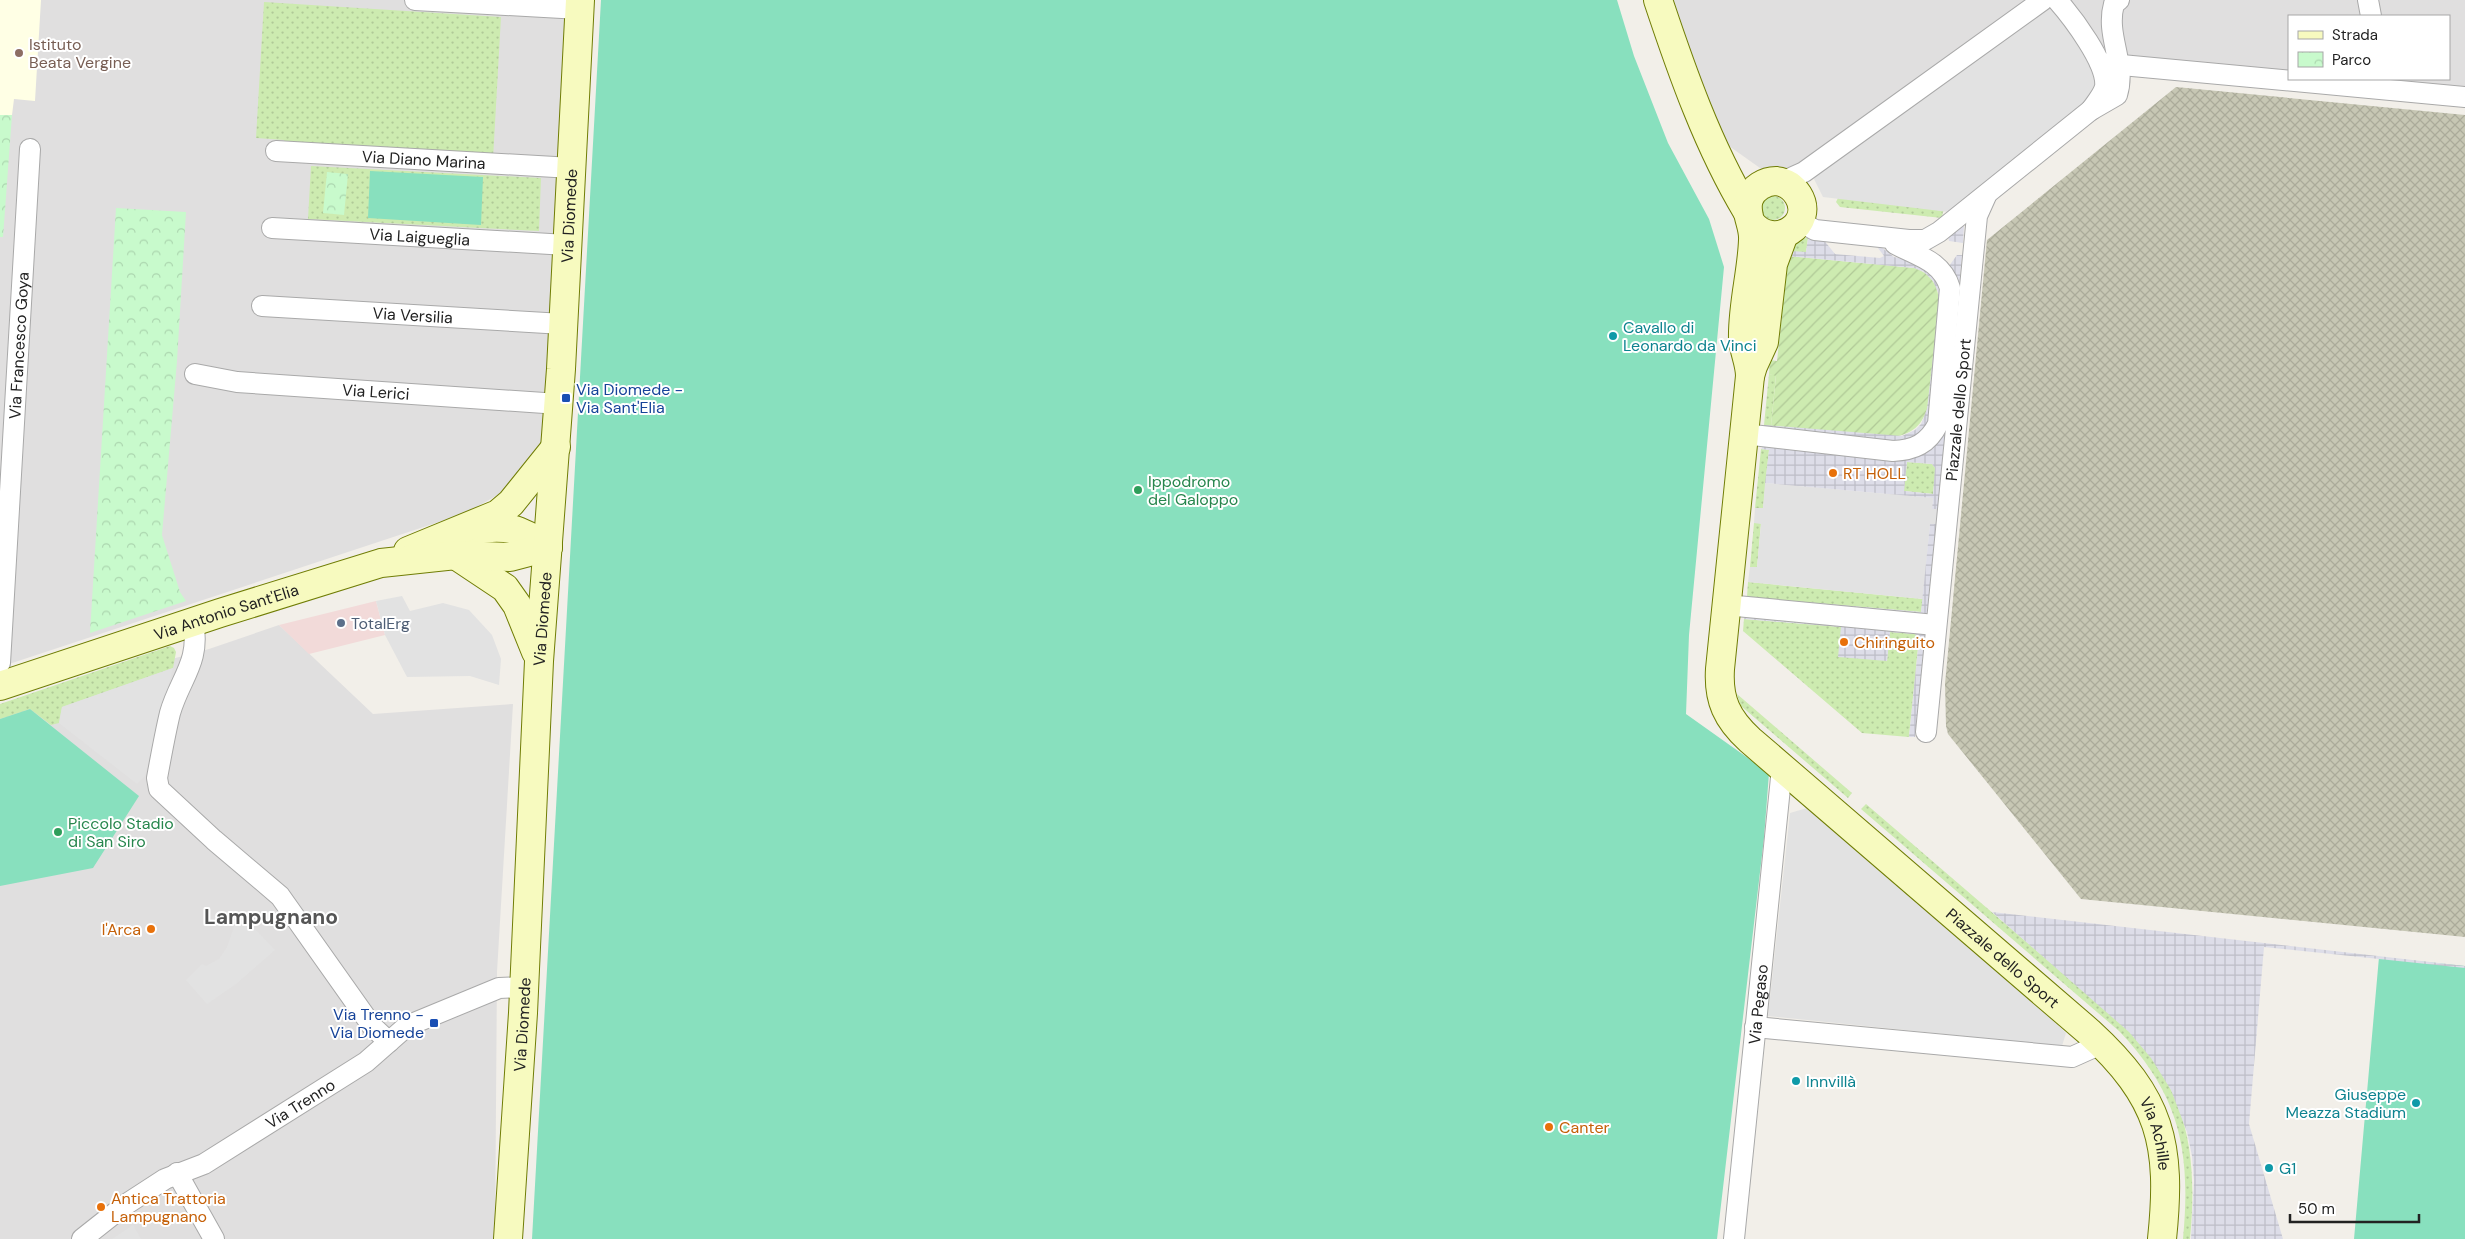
<svg xmlns="http://www.w3.org/2000/svg" width="2465" height="1239" viewBox="0 0 2465 1239" font-family="'DM Sans',sans-serif">
<style>
.residential{fill:#e0dfdf}
.commercial{fill:#f2dad9}
.education{fill:#ffffe5}
.construction{fill:url(#construction-cross-hatch)}
.grass{fill:url(#grass-dots)}
.park{fill:url(#park-crowns)}
.garden{fill:url(#garden-furrows)}
.pitch{fill:#88e0be}
.parking{fill:#e2e2e2}
.plaza{fill:url(#plaza-grid);fill-rule:evenodd}
.lines{fill:none;stroke-linecap:round;stroke-linejoin:round}
.street-casing{stroke:#a9a9a9;stroke-width:22}
.secondary-casing{stroke:#707d05;stroke-width:30}
.street{stroke:#fff;stroke-width:20}
.secondary{stroke:#f7fabf;stroke-width:28}
.education-dot{fill:#8d6e63;stroke:#fff;stroke-width:2}
.culture-dot{fill:#0f9aa8;stroke:#fff;stroke-width:2}
.transit-dot{fill:#1a4fb4;stroke:#fff;stroke-width:2}
.food-dot{fill:#e8710a;stroke:#fff;stroke-width:2}
.leisure-dot{fill:#2e9e5b;stroke:#fff;stroke-width:2}
.service-dot{fill:#5c6f8a;stroke:#fff;stroke-width:2}
.labels{text-anchor:middle;stroke-width:4;stroke-linejoin:round;paint-order:stroke}
.education-label{font-size:16px;fill:#785e54;stroke:#fff;text-anchor:start}
.street-label{font-size:16px;fill:#222;stroke:#fff}
.culture-label{font-size:16px;fill:#0d838f;stroke:#fff;text-anchor:start}
.transit-label{font-size:16px;fill:#164399;stroke:#fff;text-anchor:start}
.food-label{font-size:16px;fill:#c56008;stroke:#fff;text-anchor:start}
.leisure-label{font-size:16px;fill:#27864d;stroke:#fff;text-anchor:start}
.service-label{font-size:16px;fill:#4e5e75;stroke:#fff;text-anchor:start}
.district-label{font-size:21px;font-weight:bold;fill:#555;stroke:#fff}
</style>
<defs>
<pattern id="construction-cross-hatch" width="8" height="8" patternUnits="userSpaceOnUse" patternTransform="scale(1.25)"><rect width="8" height="8" fill="#c7c7b4"/><path d="M0 0l8 8M0 8l8-8" fill="none" stroke="#abab9a"/></pattern>
<pattern id="grass-dots" width="8" height="8" patternUnits="userSpaceOnUse" patternTransform="scale(1.25)"><rect width="8" height="8" fill="#cdebb0"/><path d="M2 2h.1M6 6h.1" fill="none" stroke="#b0c997" stroke-width="1.8" stroke-linecap="round"/></pattern>
<pattern id="park-crowns" width="20" height="18" patternUnits="userSpaceOnUse" patternTransform="scale(1.25)"><rect width="20" height="18" fill="#c8facc"/><path d="M2 6a3 3 0 1 1 6 0M12 15a3 3 0 1 1 6 0" fill="none" stroke="#acd6af"/></pattern>
<pattern id="garden-furrows" width="10" height="10" patternUnits="userSpaceOnUse" patternTransform="scale(1.25)"><rect width="10" height="10" fill="#cdebb0"/><path d="M-1 1l2-2M0 10L10 0M9 11l2-2" fill="none" stroke="#b0c997"/></pattern>
<pattern id="plaza-grid" width="8" height="8" patternUnits="userSpaceOnUse" patternTransform="scale(1.25)"><rect width="8" height="8" fill="#dddde8"/><path d="M0 4h8M4 0v8" fill="none" stroke="#bdbdc7"/></pattern>
</defs>
<rect width="100%" height="100%" fill="#f2efe9"/>
<!-- residential -->
<path class="residential" d="M 0,0 L 573,0 L 546,440 L 501,493 L 466,513 L 0,667 Z
M 1673,0 L 2035,0 L 1799,165 L 1767,173 L 1722,141 L 1684,40 Z
M 2061,0 L 2465,0 L 2465,87 L 2336,79 L 2449,79 L 2449,16 L 2289,16 L 2289,73 L 2104,56 Z
M 279,625 L 373,714 L 513,704 L 497,972 L 495,1239 L 0,1239 L 0,705 L 209,649 Z"/>
<!-- commercial -->
<path class="commercial" d="M 376,601 L 385,635 L 309,654 L 279,625 Z"/>
<!-- education -->
<path class="education" d="M 0,0 L 41,0 L 35,101 L 14,99 L 12,115 L 0,115 Z"/>
<!-- construction -->
<path class="construction" d="M 2176,87 L 2465,115 L 2465,937 L 2081,899 L 1948,734 L 1946,726 L 1945,684 L 1987,240 Z"/>
<!-- grass -->
<path class="grass" d="M 264,2 L 501,17 L 493,159 L 285,147 L 284,140 L 256,138 Z
M 311,166 L 541,178 L 539,231 L 308,219 Z
M 1840,194 L 1949,212 L 1943,211 L 1942,218 L 1840,207 L 1836,202 Z
M1761 208a12 12 0 1 1 24 0a12 12 0 1 1-24 0Z
M 1808,238 L 1806,252 L 1788,256 L 1784,300 L 1776,299 L 1780,262 L 1798,239 Z
M 1769,374 L 1776,375 L 1771,426 L 1764,425 Z
M 1761,449 L 1769,450 L 1763,509 L 1755,508 Z
M 1907,462 L 1932,464 L 1936,469 L 1933,494 L 1904,491 Z
M 1754,523 L 1761,523 L 1757,568 L 1750,567 Z
M 1748,582 L 1923,599 L 1921,612 L 1747,597 Z
M 1744,619 L 1841,627 L 1887,661 L 1890,632 L 1915,634 L 1919,638 L 1909,737 L 1862,733 L 1743,631 Z
M 170,646 L 174,648 L 176,652 L 173,668 L 62,707 L 59,723 L 51,725 L 30,709 L 0,719 L 0,704 Z
M 1737,694 L 1852,793 L 1848,798 L 1741,706 Z
M 1866,804 L 2124,1026 C 2188,1089 2198,1153 2190,1239 L 2183,1239 C 2191,1153 2181,1096 2119,1031 L 1861,809 Z"/>
<!-- park -->
<path class="park" d="M 0,115 L 12,115 L 3,237 L 0,237 Z
M 327,172 L 348,174 L 344,215 L 323,213 Z
M 116,208 L 186,212 L 177,361 L 162,535 L 180,592 L 186,601 L 90,633 Z"/>
<!-- garden -->
<path class="garden" d="M 1788,256 L 1914,268 C 1931,273 1939,286 1939,304 L 1929,401 C 1925,422 1915,434 1893,437 L 1771,426 L 1776,376 L 1769,374 L 1770,360 L 1777,361 L 1782,315 L 1775,313 L 1776,299 L 1784,300 Z"/>
<!-- pitch -->
<path class="pitch" d="M 601,0 L 1617,0 L 1634,56 L 1668,143 L 1709,219 L 1724,267 L 1689,635 L 1686,714 L 1769,773 L 1764,838 L 1717,1239 L 532,1239 Z
M 370,171 L 483,177 L 481,225 L 368,218 Z
M 30,709 L 139,796 L 93,868 L 0,886 L 0,719 Z
M 2379,957 L 2465,966 L 2465,1239 L 2354,1239 Z"/>
<!-- parking -->
<path class="parking" d="M 2050,7 L 2056,10 L 2096,72 L 2098,77 L 2091,99 L 1949,212 L 1823,197 L 1814,179 L 1815,175 Z
M 1765,483 L 1933,498 L 1932,509 L 1938,509 L 1936,524 L 1930,524 L 1923,599 L 1748,582 L 1750,567 L 1757,567 L 1761,524 L 1754,523 L 1755,508 L 1763,508 Z
M 402,596 L 410,611 L 443,603 L 469,610 L 492,635 L 501,659 L 499,685 L 470,676 L 407,677 L 385,635 L 376,601 Z
M 173,668 L 145,776 L 137,784 L 59,723 L 62,707 Z
M 1807,808 L 1996,965 L 2066,1033 L 2062,1046 L 1768,1016 L 1790,813 Z
M 236,921 L 252,926 L 275,950 L 236,984 L 207,1004 L 186,980 L 202,964 L 206,966 L 219,959 L 227,947 Z
M 133,1225 L 141,1239 L 112,1239 Z"/>
<!-- plaza -->
<path class="plaza" d="M 1964,225 L 1963,243 L 1949,241 L 1948,236 Z
M 1808,238 L 1823,239 L 1835,254 L 1880,258 L 1884,256 L 1878,248 L 1880,246 L 1894,257 L 1920,263 L 1941,285 L 1930,419 L 1919,434 L 1902,442 L 1763,428 L 1764,425 L 1902,436 L 1915,430 L 1921,424 L 1927,409 L 1939,304 L 1938,292 L 1933,281 L 1924,272 L 1914,268 L 1788,256 L 1792,251 L 1806,252 Z
M 1957,255 L 1962,255 L 1938,509 L 1932,509 L 1933,498 L 1765,483 L 1769,450 L 1761,449 L 1765,444 L 1925,451 L 1949,266 ZM 1907,462 L 1932,464 L 1935,468 L 1933,494 L 1904,491 Z
M 1930,524 L 1936,524 L 1927,614 L 1923,618 L 1746,599 L 1747,597 L 1921,612 Z
M 1745,616 L 1925,633 L 1915,737 L 1909,737 L 1919,638 L 1915,634 L 1890,632 L 1887,661 L 1838,657 L 1841,627 L 1744,619 Z
M 1992,912 L 2465,966 L 2465,968 L 2264,947 L 2249,1124 L 2283,1239 L 2191,1239 L 2194,1181 L 2192,1156 L 2187,1132 L 2171,1090 L 2151,1058 L 2129,1032 Z"/>
<g class="lines">
<defs>
<g id="street">
<path d="M 415,0 L 580,9"/>
<path d="M 2057,0 C 2072,17 2108,64 2105,87 C 2103,95 2096,103 2091,110"/>
<path d="M 2368,0 L 2371,16"/>
<path d="M 2100,63 L 2465,97"/>
<path id="s1" d="M 276,151 L 572,168"/>
<path d="M 1782,182 L 1804,172 L 2043,0"/>
<path d="M 1799,221 L 1815,230 L 1909,240 L 1925,240 L 1939,232 L 2091,110 L 2117,95 C 2127,63 2105,36 2114,4 L 2119,0"/>
<path id="s2" d="M 272,228 L 567,245"/>
<path id="s3" d="M 262,306 L 563,324"/>
<path id="s4" d="M 195,374 L 237,382 L 559,404"/>
<path d="M 1744,434 L 1893,451 C 1914,450 1928,444 1938,424 L 1950,288 C 1942,261 1918,256 1895,244"/>
<path d="M 1726,605 L 1935,625"/>
<path d="M 193,622 C 201,662 180,678 170,713 C 165,734 161,756 157,778 L 159,789 L 214,840 L 280,896 L 372,1026 L 389,1042"/>
<path id="s5" d="M 0,663 L 30,149"/>
<path id="s6" d="M 1926,732 L 1977,216 L 1986,196"/>
<path d="M 1755,1027 L 2072,1057 L 2101,1044"/>
<path d="M 177,1173 L 214,1239"/>
<path id="s7" d="M 82,1239 L 125,1205 L 165,1179 L 204,1164 L 366,1062 L 407,1026 L 499,988 L 524,987"/>
<path id="s8" d="M 1734,1239 L 1782,768"/>
</g>
<g id="secondary">
<path d="M 1658,0 C 1682,72 1708,146 1747,211"/>
<path id="s9" d="M 1784,234 L 1773,264 L 1764,342 L 1753,366 L 1750,376 L 1720,669 C 1718,700 1727,719 1750,740 L 2089,1032 C 2161,1098 2172,1144 2162,1239"/>
<path d="M 1750,376 C 1750,363 1744,352 1743,339 C 1742,306 1752,272 1753,240 C 1754,225 1744,213 1749,199 C 1753,188 1765,181 1776,181 C 1786,182 1793,187 1798,195 C 1816,224 1774,252 1751,223"/>
<path d="M 473,530 C 508,524 519,529 548,547"/>
<path d="M 408,551 L 498,514 L 511,503 L 556,447"/>
<path d="M 457,556 L 505,588 L 517,605 L 536,652"/>
<path id="s10" d="M 0,686 L 220,613 L 381,563 L 456,555 L 510,557 L 548,547"/>
<path id="s11" d="M 508,1239 L 523,1013 L 539,661 L 561,369 L 580,0"/>
</g>
</defs>
<!-- street casing -->
<use href="#street" class="street-casing"/>
<!-- secondary casing -->
<use href="#secondary" class="secondary-casing"/>
<!-- street -->
<use href="#street" class="street"/>
<!-- secondary -->
<use href="#secondary" class="secondary"/>
</g>
<!-- markers -->
<circle class="education-dot" cx="19" cy="53" r="5"/>
<g class="culture-dot">
<circle cx="1613" cy="336" r="5"/>
<circle cx="1796" cy="1081" r="5"/>
<circle cx="2416" cy="1103" r="5"/>
<circle cx="2269" cy="1168" r="5"/>
</g>
<g class="transit-dot">
<rect x="561" y="393" width="10" height="10" rx="2.5"/>
<rect x="429" y="1018" width="10" height="10" rx="2.5"/>
</g>
<g class="food-dot">
<circle cx="1833" cy="473" r="5"/>
<circle cx="1844" cy="642" r="5"/>
<circle cx="151" cy="929" r="5"/>
<circle cx="1549" cy="1127" r="5"/>
<circle cx="101" cy="1207" r="5"/>
</g>
<g class="leisure-dot">
<circle cx="1138" cy="490" r="5"/>
<circle cx="58" cy="832" r="5"/>
</g>
<circle class="service-dot" cx="341" cy="623" r="5"/>
<g class="labels">
<!-- education labels -->
<g class="education-label">
<text x="29" y="50">Istituto<tspan x="29" dy="18">Beata Vergine</tspan></text>
</g>
<!-- street labels -->
<g class="street-label">
<text dy="6" stroke="none"><textPath href="#s1" startOffset="148">Via Diano Marina</textPath></text>
<text dy="6" stroke="none"><textPath href="#s11" startOffset="1025">Via Diomede</textPath></text>
<text dy="6" stroke="none"><textPath href="#s2" startOffset="148">Via Laigueglia</textPath></text>
<text dy="6" stroke="none"><textPath href="#s3" startOffset="151">Via Versilia</textPath></text>
<text dy="6" stroke="none"><textPath href="#s5" startOffset="318">Via Francesco Goya</textPath></text>
<text dy="6" stroke="none"><textPath href="#s4" startOffset="182">Via Lerici</textPath></text>
<text dy="6" stroke="none"><textPath href="#s6" startOffset="324">Piazzale dello Sport</textPath></text>
<text dy="6" stroke="none"><textPath href="#s10" startOffset="238">Via Antonio Sant'Elia</textPath></text>
<text dy="6" stroke="none"><textPath href="#s11" startOffset="621">Via Diomede</textPath></text>
<text dy="6" stroke="none"><textPath href="#s9" startOffset="856">Piazzale dello Sport</textPath></text>
<text dy="6" stroke="none"><textPath href="#s8" startOffset="236">Via Pegaso</textPath></text>
<text dy="6" stroke="none"><textPath href="#s11" startOffset="215">Via Diomede</textPath></text>
<text dy="6" stroke="none"><textPath href="#s7" startOffset="258">Via Trenno</textPath></text>
<text dy="6" stroke="none"><textPath href="#s9" startOffset="1094">Via Achille</textPath></text>
</g>
<!-- culture labels -->
<g class="culture-label">
<text x="1623" y="333">Cavallo di<tspan x="1623" dy="18">Leonardo da Vinci</tspan></text>
<text x="1806" y="1087">Innvillà</text>
<text x="2406" y="1100" text-anchor="end">Giuseppe<tspan x="2406" dy="18">Meazza Stadium</tspan></text>
<text x="2279" y="1174">G1</text>
</g>
<!-- transit labels -->
<g class="transit-label">
<text x="576" y="395">Via Diomede -<tspan x="576" dy="18">Via Sant'Elia</tspan></text>
<text x="424" y="1020" text-anchor="end">Via Trenno -<tspan x="424" dy="18">Via Diomede</tspan></text>
</g>
<!-- food labels -->
<g class="food-label">
<text x="1843" y="479">RT HOLL</text>
<text x="1854" y="648">Chiringuito</text>
<text x="141" y="935" text-anchor="end">l'Arca</text>
<text x="1559" y="1133">Canter</text>
<text x="111" y="1204">Antica Trattoria<tspan x="111" dy="18">Lampugnano</tspan></text>
</g>
<!-- leisure labels -->
<g class="leisure-label">
<text x="1148" y="487">Ippodromo<tspan x="1148" dy="18">del Galoppo</tspan></text>
<text x="68" y="829">Piccolo Stadio<tspan x="68" dy="18">di San Siro</tspan></text>
</g>
<!-- service labels -->
<g class="service-label">
<text x="351" y="629">TotalErg</text>
</g>
<!-- district labels -->
<g class="district-label">
<text x="271" y="924">Lampugnano</text>
</g>
</g>
<!-- legend -->
<rect x="2288" y="15" width="162" height="65" fill="#ffffff" stroke="#a7a7a7"/>
<rect x="2298" y="31" width="25" height="8" fill="#f7fabf" stroke="#a7a7a7"/>
<text x="2332" y="40" font-size="15" fill="#222222">Strada</text>
<rect x="2298" y="52" width="25" height="15" fill="url(#park-crowns)" stroke="#a7a7a7"/>
<text x="2332" y="65" font-size="15" fill="#222222">Parco</text>
<!-- scale -->
<path d="M2290 1214v8h129v-8" fill="none" stroke="#222222" stroke-width="2.5"/>
<text x="2298" y="1214" font-size="15" fill="#222222" stroke="#ffffff" stroke-width="4" paint-order="stroke">50 m</text>
</svg>
